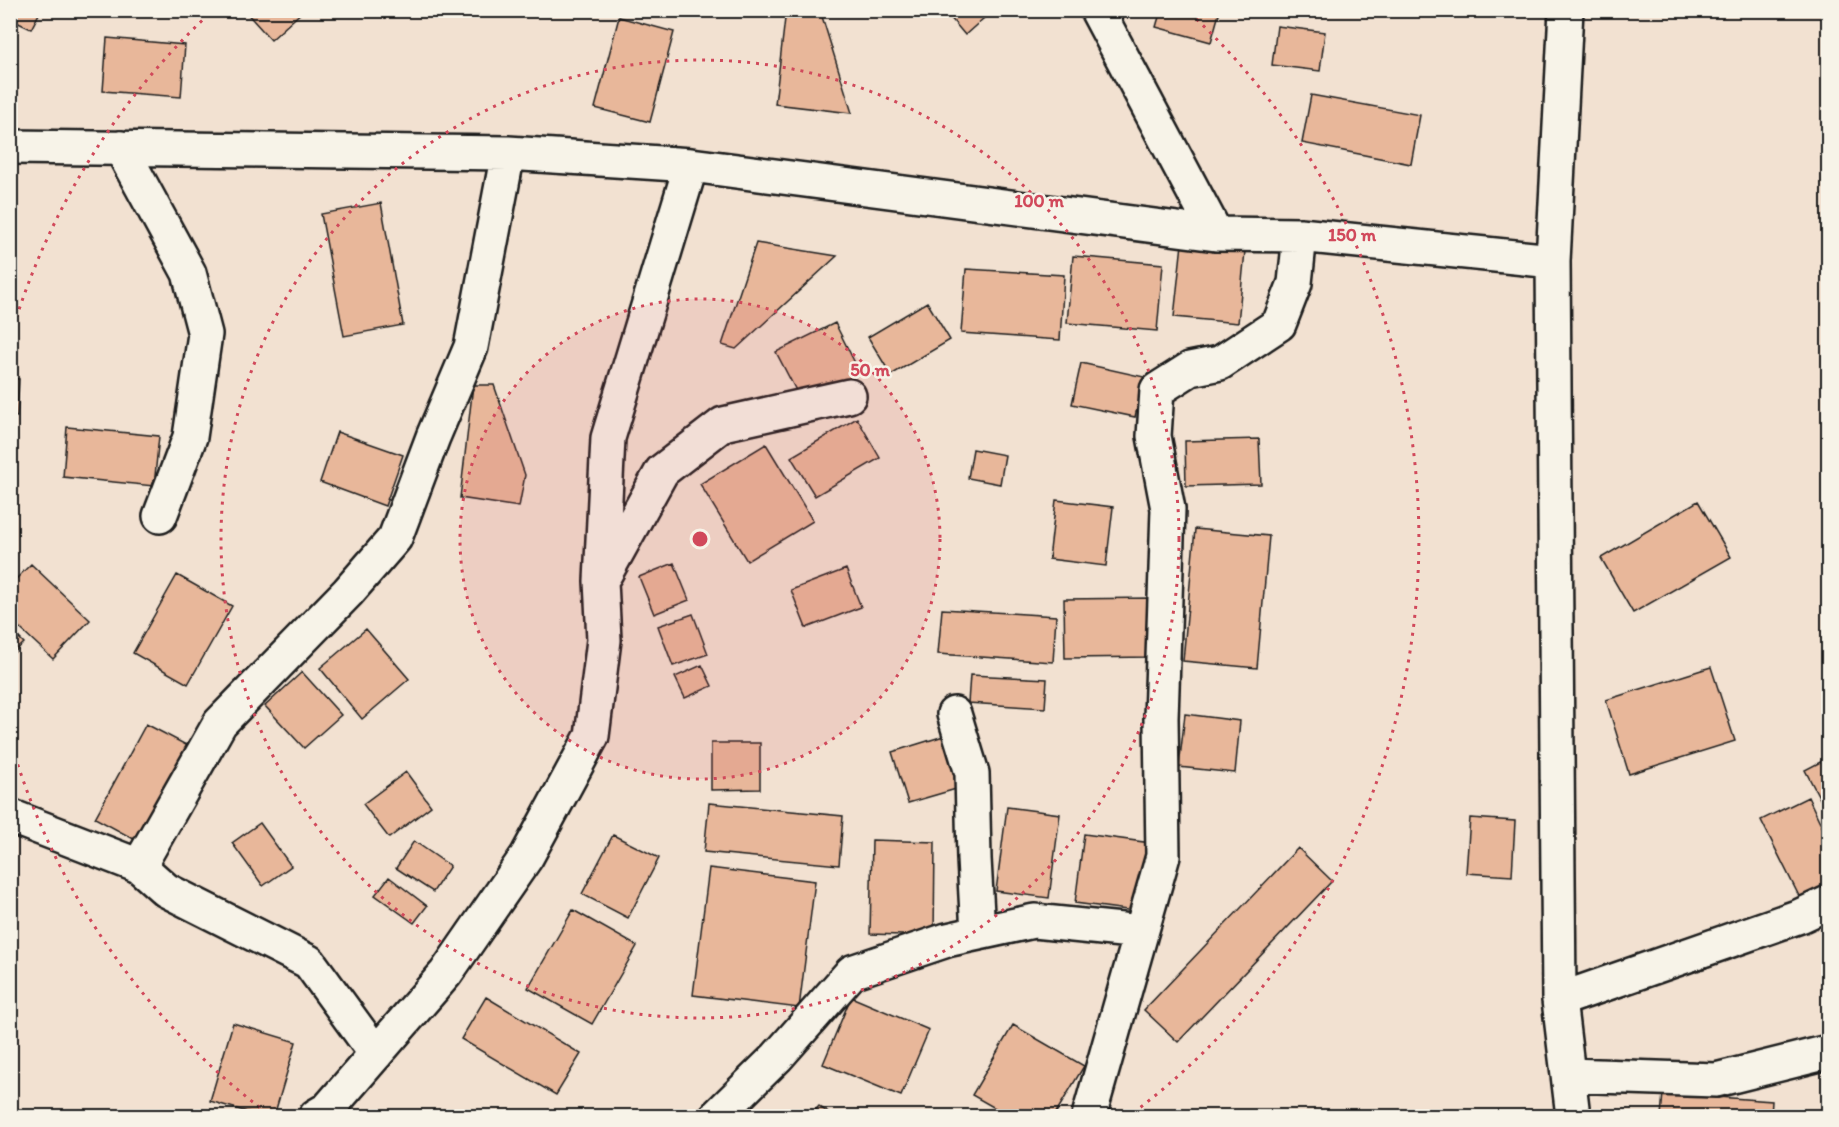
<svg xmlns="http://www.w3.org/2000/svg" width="1839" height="1127" viewBox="0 0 1839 1127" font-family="Itim,sans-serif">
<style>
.building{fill:#e8b79a;stroke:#1c1c1c;stroke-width:1.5}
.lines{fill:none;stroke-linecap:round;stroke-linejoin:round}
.minor-casing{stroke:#1c1c1c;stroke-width:38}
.minor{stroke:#f7f3e8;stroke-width:33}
.ring{fill:none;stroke:#d1495b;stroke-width:3;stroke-dasharray:3 6}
.centre{fill:#d1495b;stroke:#f7f3e8;stroke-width:3}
.ring-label{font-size:18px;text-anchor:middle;font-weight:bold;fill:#d1495b;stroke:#f7f3e8;stroke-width:5;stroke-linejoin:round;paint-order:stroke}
</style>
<rect width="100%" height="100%" fill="#f2e1d1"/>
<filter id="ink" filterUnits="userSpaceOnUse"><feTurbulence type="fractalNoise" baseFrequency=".0167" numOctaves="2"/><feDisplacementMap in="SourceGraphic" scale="12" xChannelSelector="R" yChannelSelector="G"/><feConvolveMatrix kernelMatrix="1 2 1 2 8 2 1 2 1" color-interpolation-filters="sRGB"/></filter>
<g filter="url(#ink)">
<!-- building -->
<path class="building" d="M 10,10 L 41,10 L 31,29 L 10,19 Z
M 244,10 L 304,10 L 271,40 Z
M 786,10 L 820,10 L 852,113 L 775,104 Z
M 944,10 L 993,10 L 965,35 Z
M 1161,10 L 1220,10 L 1211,42 L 1156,27 Z
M 619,17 L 674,32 L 650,122 L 595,108 Z
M 1277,26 L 1325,32 L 1320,71 L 1272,65 Z
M 107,38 L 185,45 L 181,97 L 103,91 Z
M 1311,95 L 1420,115 L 1411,164 L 1302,143 Z
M 381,203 L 403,325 L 344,336 L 321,214 Z
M 756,243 L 837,256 L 736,349 L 722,345 Z
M 1182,244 L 1245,251 L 1238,323 L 1174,317 Z
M 1073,256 L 1163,264 L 1157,331 L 1067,323 Z
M 966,269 L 1064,275 L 1060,340 L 961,333 Z
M 927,302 L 950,340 L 891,375 L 868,337 Z
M 835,323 L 860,373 L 802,402 L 776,352 Z
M 1081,363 L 1144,377 L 1135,417 L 1072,404 Z
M 10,378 L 19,379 L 17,417 L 10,416 Z
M 473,385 L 494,385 L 525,475 L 519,507 L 460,498 Z
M 857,418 L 880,458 L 815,496 L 791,457 Z
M 67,427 L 159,436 L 154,486 L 63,477 Z
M 337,432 L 403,455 L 385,506 L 320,482 Z
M 1259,439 L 1261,484 L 1186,486 L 1185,441 Z
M 766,444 L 813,521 L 747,561 L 700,484 Z
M 973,449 L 1005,455 L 1000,484 L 968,478 Z
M 1056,500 L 1113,507 L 1106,566 L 1049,559 Z
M 1698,501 L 1731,557 L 1633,613 L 1601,558 Z
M 1195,529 L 1269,536 L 1257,668 L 1183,661 Z
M 674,563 L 689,600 L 654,614 L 639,577 Z
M 31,564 L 90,620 L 53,659 L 10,619 L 10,585 Z
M 846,569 L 861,607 L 806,628 L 791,590 Z
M 177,575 L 232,606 L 188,684 L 133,653 Z
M 1153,598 L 1153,657 L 1065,658 L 1064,599 Z
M 942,609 L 1056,616 L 1053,662 L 938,654 Z
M 693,614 L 708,654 L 673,666 L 658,626 Z
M 10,629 L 24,643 L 10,656 Z
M 366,629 L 409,679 L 362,719 L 320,668 Z
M 702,665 L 712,686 L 685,698 L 675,677 Z
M 1711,667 L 1735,741 L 1629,774 L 1606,700 Z
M 302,672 L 341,715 L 304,748 L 265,706 Z
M 970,675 L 1047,679 L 1045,708 L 968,703 Z
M 1185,714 L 1240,721 L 1235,773 L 1179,767 Z
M 146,724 L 192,748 L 141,843 L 95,818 Z
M 947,735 L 963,787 L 908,803 L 892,752 Z
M 711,743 L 760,743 L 760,789 L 711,790 Z
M 1828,758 L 1828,814 L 1805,770 Z
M 406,772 L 431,806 L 389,838 L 363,804 Z
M 1808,797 L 1828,839 L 1828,887 L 1801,900 L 1761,820 Z
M 709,803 L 843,816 L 839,865 L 704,852 Z
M 1007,807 L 1060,814 L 1049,898 L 996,891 Z
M 1470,818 L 1515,821 L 1512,876 L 1466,873 Z
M 260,823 L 291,866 L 263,886 L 232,843 Z
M 1084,834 L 1151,843 L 1142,912 L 1075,903 Z
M 613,835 L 659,858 L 628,918 L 582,894 Z
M 872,840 L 935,842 L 934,936 L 870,934 Z
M 414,841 L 450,866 L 433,892 L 396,868 Z
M 1298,848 L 1332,881 L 1178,1042 L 1144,1010 Z
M 709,868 L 815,881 L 799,1008 L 693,995 Z
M 389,877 L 427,906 L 414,923 L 375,895 Z
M 573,910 L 637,946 L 592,1024 L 528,988 Z
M 486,997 L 581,1054 L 556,1095 L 461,1039 Z
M 851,997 L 929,1030 L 901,1096 L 823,1064 Z
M 233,1023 L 296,1042 L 274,1116 L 261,1116 L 210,1101 Z
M 1013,1025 L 1084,1066 L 1054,1116 L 1009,1116 L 972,1095 Z
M 1663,1093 L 1772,1101 L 1771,1116 L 1661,1116 Z
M 819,1106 L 832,1116 L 810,1116 Z"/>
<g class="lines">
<defs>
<path id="minor" d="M 1097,10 L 1216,234
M 1566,10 L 1553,261 L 1559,1000 L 1573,1116
M 10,147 L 508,153 L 691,165 L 1216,234 L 1300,235 L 1553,261
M 121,148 L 189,273 L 205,334 L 190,437 L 160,516
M 605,574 L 662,471 L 723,424 L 849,396
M 954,714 L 972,773 L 974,859 L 978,933
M 10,816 L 139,866 L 166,890 L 309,962 L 376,1054
M 139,866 L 220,723 L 348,592 L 395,538 L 433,437 L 471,347 L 508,153
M 1559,1000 L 1800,916 L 1828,903
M 1568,1075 L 1716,1080 L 1828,1052
M 316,1116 L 328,1109 L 446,973 L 527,856 L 592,736 L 604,640 L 601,581 L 608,438 L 691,165
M 717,1116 L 777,1057 L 852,972 L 947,940 L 1034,921 L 1141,932
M 1089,1116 L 1163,856 L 1161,718 L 1168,509 L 1154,436 L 1157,390 L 1190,369 L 1220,363 L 1279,324 L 1295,283 L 1300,235"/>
</defs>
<!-- minor casing -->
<use href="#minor" class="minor-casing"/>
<!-- minor -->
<use href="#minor" class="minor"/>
</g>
</g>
<!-- distance rings -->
<circle cx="700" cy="539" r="240" fill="#d1495b" fill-opacity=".12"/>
<g class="ring">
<circle cx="700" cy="539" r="240"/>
<circle cx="700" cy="539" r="479"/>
<path d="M267 1113A719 719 0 0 1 11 743M11 335A719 719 0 0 1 210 13M1190 13A719 719 0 0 1 1133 1113"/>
</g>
<circle cx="700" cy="539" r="9" class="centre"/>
<g class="ring-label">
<text x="1039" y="207">100 m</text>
<text x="1352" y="241">150 m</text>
<text x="870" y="376">50 m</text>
</g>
<!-- margin -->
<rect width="1839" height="1127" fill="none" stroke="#f7f3e8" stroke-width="36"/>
<rect x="18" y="18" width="1803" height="1091" fill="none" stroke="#1c1c1c" stroke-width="2" filter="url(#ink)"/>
</svg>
